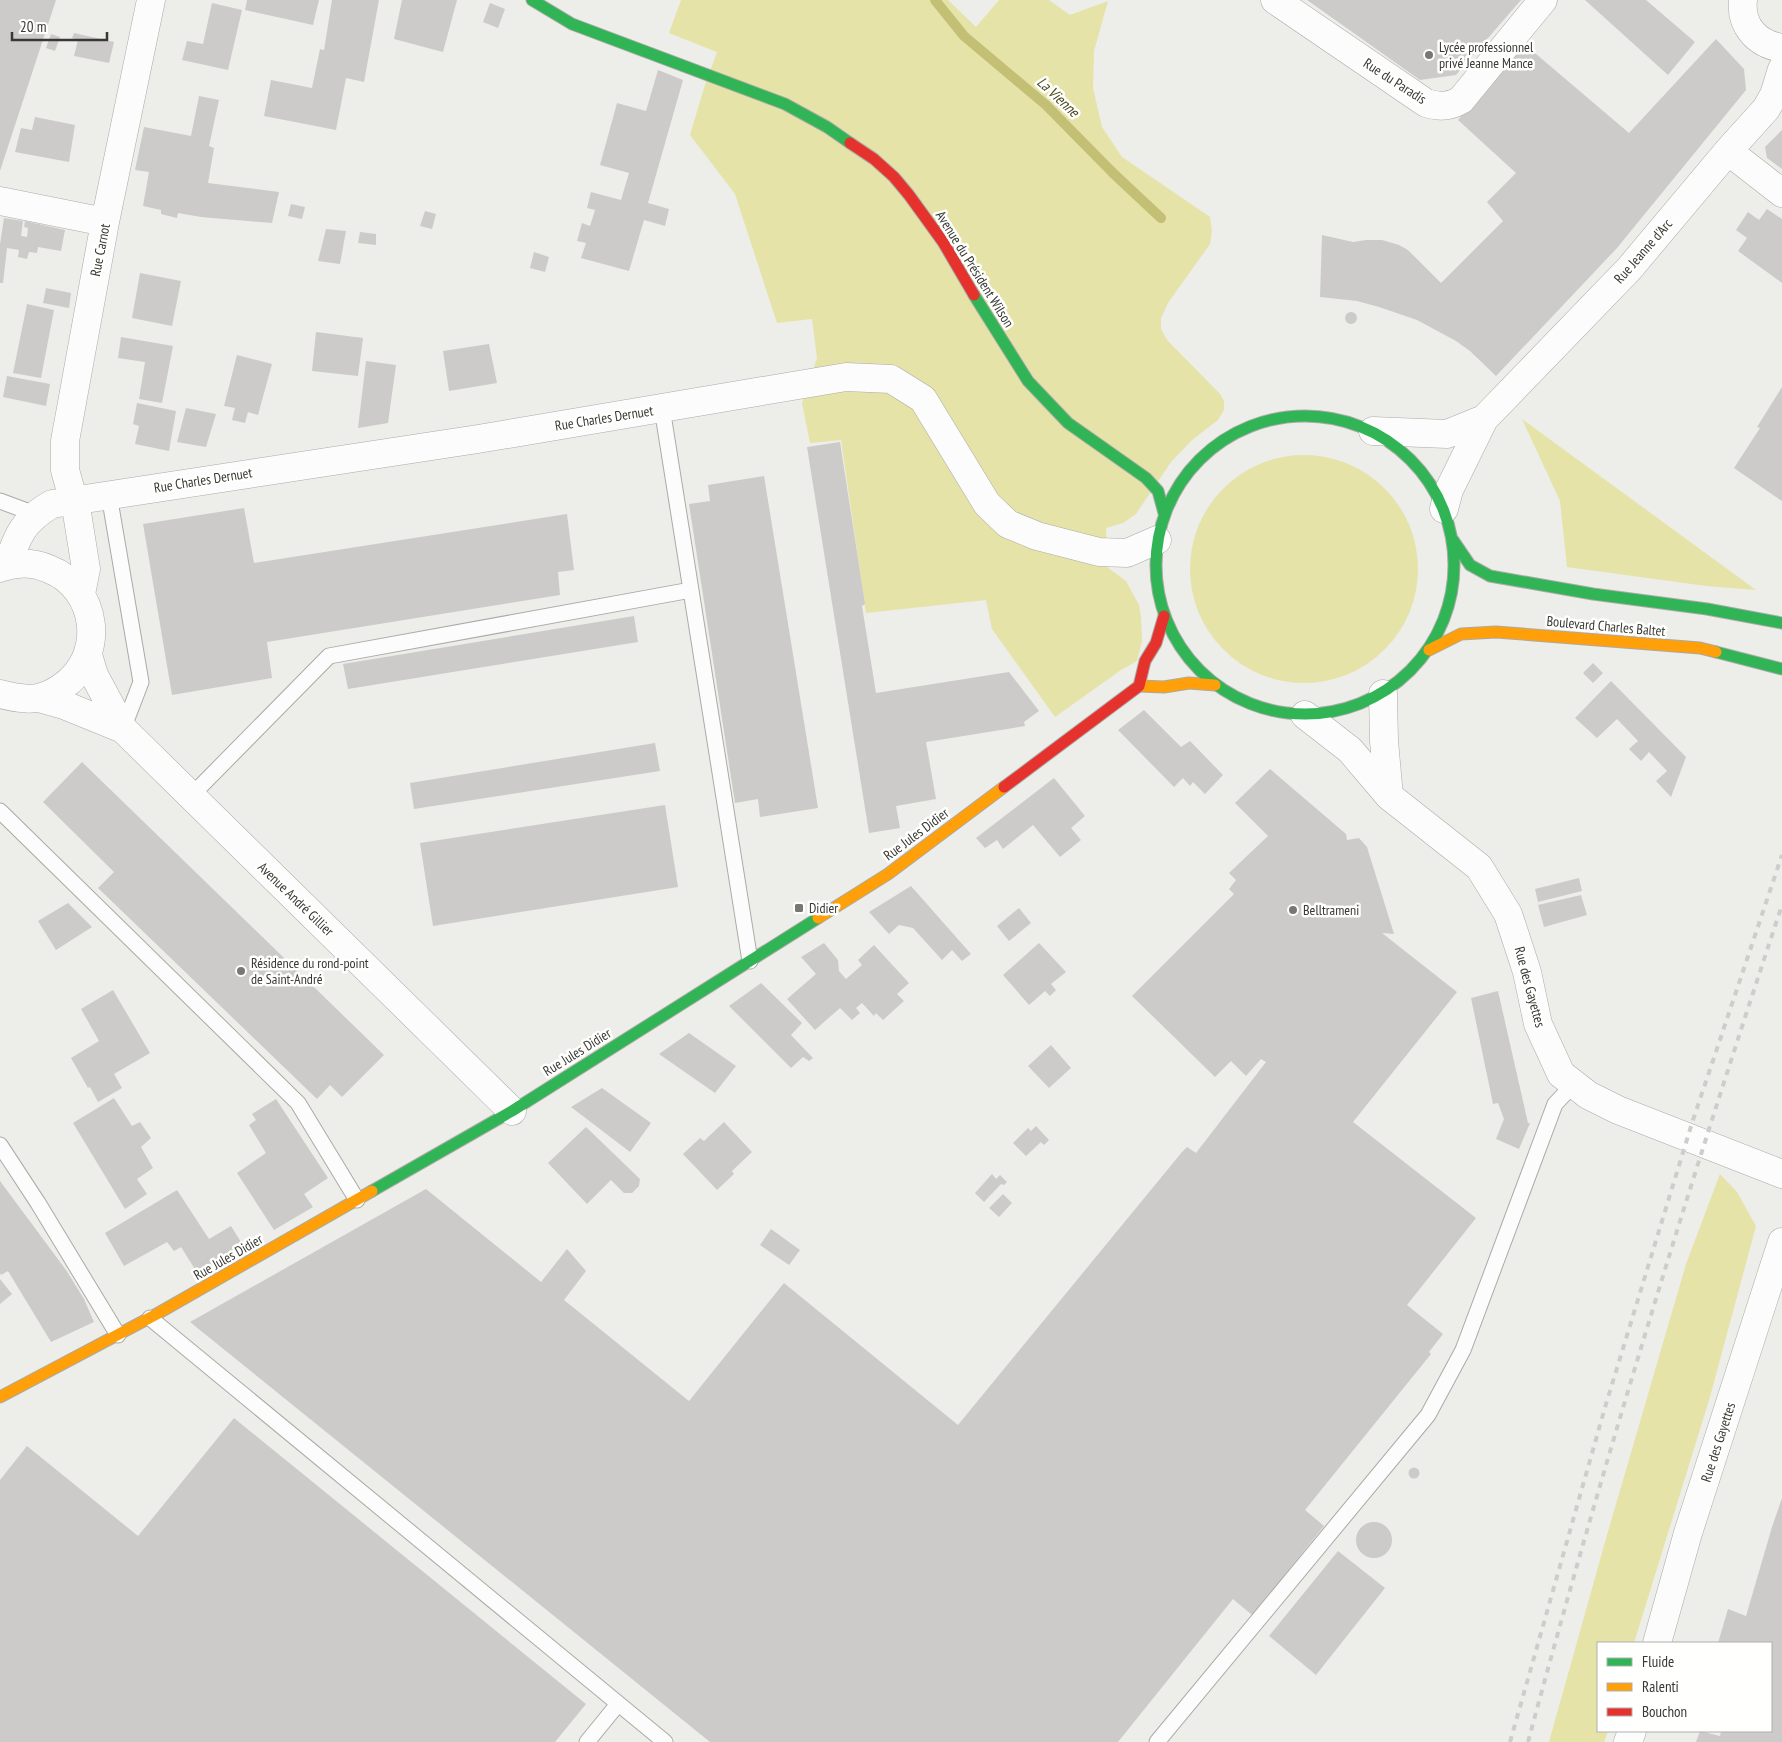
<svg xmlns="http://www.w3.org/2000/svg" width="1782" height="1742" viewBox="0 0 1782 1742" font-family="'PT Sans Narrow',sans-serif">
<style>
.green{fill:#e5e3a8}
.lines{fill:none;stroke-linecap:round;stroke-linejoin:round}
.stream{stroke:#c3c075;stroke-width:10}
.building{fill:#cdcbca}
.lane-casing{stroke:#aaaaa6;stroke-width:17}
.street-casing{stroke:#aaaaa6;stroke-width:29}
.fast-casing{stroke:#aaaaa6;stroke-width:13}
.slow-casing{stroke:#aaaaa6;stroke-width:13}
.jam-casing{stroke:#aaaaa6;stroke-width:13}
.lane{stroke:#fcfcfc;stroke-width:15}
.street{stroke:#fcfcfc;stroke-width:28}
.fast{stroke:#30b455;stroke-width:11}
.slow{stroke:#ff9f0a;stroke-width:11}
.jam{stroke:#e5322d;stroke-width:11}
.rail{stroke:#cdcdcc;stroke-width:4;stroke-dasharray:6 6;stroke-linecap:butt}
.poi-dot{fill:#777773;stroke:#fffffe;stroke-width:2}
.labels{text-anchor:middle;stroke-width:5;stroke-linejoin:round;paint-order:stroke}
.poi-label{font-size:14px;fill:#383834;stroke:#fffffe;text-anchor:start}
.street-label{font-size:14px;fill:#383834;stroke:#fffffe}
.water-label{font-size:15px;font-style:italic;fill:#4c4a1f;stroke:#fffffe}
</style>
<rect width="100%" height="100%" fill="#edede9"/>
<!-- green -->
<path class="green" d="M 681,0 L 948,0 L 976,27 L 999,0 L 1049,0 L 1070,15 L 1108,1 L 1094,51 L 1093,88 L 1102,127 L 1122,157 L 1210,217 L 1212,231 L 1210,244 L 1168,303 L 1161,318 L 1161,329 L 1167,340 L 1220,394 L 1224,401 L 1224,410 L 1218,420 L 1192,440 L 1171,462 L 1136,514 L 1123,523 L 1106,528 L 1107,567 L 1126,581 L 1139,605 L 1141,617 L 1142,641 L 1137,661 L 1121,670 L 1055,717 L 992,629 L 986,600 L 866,613 L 841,440 L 810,443 L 802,403 L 817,358 L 812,319 L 777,323 L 735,194 L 690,135 L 704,88 L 717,52 L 669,33 Z
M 1522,419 L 1756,590 L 1706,586 L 1567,567 L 1560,501 Z
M1190 569a114 114 0 1 1 228 0a114 114 0 1 1-228 0Z
M 1720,1174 L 1737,1192 L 1756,1226 L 1710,1397 L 1634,1643 L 1598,1643 L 1598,1731 L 1608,1731 L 1604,1742 L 1549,1742 L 1605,1542 L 1686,1264 Z"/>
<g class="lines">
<!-- stream -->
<path class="stream" d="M 935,0 L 964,36 L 1046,105 L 1113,173 L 1161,218"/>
</g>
<!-- building -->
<path class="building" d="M 0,0 L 56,0 L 0,171 Z
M 247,0 L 319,0 L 313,25 L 245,10 Z
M 332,0 L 379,0 L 364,82 L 346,78 L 336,130 L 264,116 L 271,80 L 312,88 L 320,49 L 324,50 Z
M 402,0 L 457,0 L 443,52 L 394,39 Z
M 1307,0 L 1521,0 L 1456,75 L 1420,80 Z
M 1585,0 L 1646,0 L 1695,42 L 1668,75 Z
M 212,3 L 242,10 L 228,70 L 182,60 L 187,41 L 203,44 Z
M 490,3 L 505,9 L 498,28 L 483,22 Z
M 74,33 L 114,42 L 109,63 L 74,56 L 78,40 L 72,38 Z
M 51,34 L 60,37 L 55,51 L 46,48 Z
M 1716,39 L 1744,69 L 1746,90 L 1617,248 L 1496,376 L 1470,351 L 1456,341 L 1417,320 L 1379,307 L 1357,301 L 1320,297 L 1322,235 L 1353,242 L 1366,240 L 1382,240 L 1399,245 L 1408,250 L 1441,283 L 1503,221 L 1487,202 L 1516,173 L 1458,120 L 1523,43 L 1629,133 Z
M 658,70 L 683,80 L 648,203 L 669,209 L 665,226 L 644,220 L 629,271 L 581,258 L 586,243 L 577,241 L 582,223 L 590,226 L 595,210 L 587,208 L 591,192 L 621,200 L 629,173 L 600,165 L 617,103 L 646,111 Z
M 199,96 L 219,100 L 209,146 L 214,148 L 208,183 L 279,192 L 272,223 L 201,217 L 178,213 L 177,218 L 161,214 L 161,210 L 143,206 L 149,172 L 135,170 L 144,127 L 191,136 Z
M 35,117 L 75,125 L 69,162 L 15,152 L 21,128 L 32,130 Z
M 1782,130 L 1782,169 L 1767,158 L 1765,147 Z
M 291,204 L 305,207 L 302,219 L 288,216 Z
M 1767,209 L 1782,219 L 1782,283 L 1738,251 L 1747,238 L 1736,230 L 1748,212 L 1759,220 Z
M 425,211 L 436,214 L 432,229 L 420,226 Z
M 4,218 L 23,221 L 21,236 L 27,237 L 28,228 L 24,227 L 25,221 L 65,230 L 61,251 L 38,247 L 37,253 L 29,252 L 27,259 L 18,257 L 19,250 L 7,248 L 3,283 L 0,283 L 0,244 Z
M 326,229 L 346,231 L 340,264 L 318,261 Z
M 360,232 L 376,234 L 376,245 L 358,243 Z
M 534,252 L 549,257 L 545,272 L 530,268 Z
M 140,273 L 181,281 L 172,326 L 132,318 Z
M 46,288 L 71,293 L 69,308 L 43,303 Z
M 27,304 L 54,310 L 41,378 L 13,373 Z
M1345 318a6 6 0 1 1 12 0a6 6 0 1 1-12 0Z
M 316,332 L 363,338 L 358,376 L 312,371 Z
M 121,337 L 173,346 L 162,403 L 139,399 L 145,362 L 118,358 Z
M 489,344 L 497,383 L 449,391 L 443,351 Z
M 237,355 L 272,364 L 258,415 L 248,412 L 245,423 L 232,420 L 235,408 L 224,406 Z
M 366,361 L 396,365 L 388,423 L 358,428 Z
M 7,376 L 50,384 L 46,406 L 3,397 Z
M 1782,387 L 1782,501 L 1734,468 L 1760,428 L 1757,427 Z
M 137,403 L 176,411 L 169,451 L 135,444 L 139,426 L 133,424 Z
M 186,408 L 216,414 L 206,447 L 177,442 Z
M 840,442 L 865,604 L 862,606 L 876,693 L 1009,672 L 1039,711 L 1024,722 L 1025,726 L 926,742 L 936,799 L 896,806 L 900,828 L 869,833 L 807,447 Z
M 764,476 L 818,808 L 760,817 L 758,799 L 735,803 L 689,504 L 710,501 L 708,485 Z
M 244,508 L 254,563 L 567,514 L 574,570 L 558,572 L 560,595 L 267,642 L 272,678 L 172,695 L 143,524 Z
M 634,616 L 638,642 L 348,689 L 343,664 Z
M 1593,663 L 1603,673 L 1593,683 L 1583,673 Z
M 1611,681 L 1686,757 L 1671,797 L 1656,781 L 1667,771 L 1649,752 L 1641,761 L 1629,749 L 1638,741 L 1617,719 L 1597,738 L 1575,718 Z
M 1144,710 L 1181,747 L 1190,741 L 1223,775 L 1205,794 L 1193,782 L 1190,786 L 1183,778 L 1174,787 L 1118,730 Z
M 655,743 L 660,771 L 414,809 L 410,783 Z
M 82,762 L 384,1055 L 342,1097 L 330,1085 L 317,1099 L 98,888 L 114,872 L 43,802 Z
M 1270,769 L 1346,834 L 1347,840 L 1359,838 L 1367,847 L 1394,934 L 1382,933 L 1457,992 L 1353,1122 L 1476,1218 L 1407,1305 L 1443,1334 L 1429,1352 L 1431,1354 L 1305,1510 L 1324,1526 L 1252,1615 L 1233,1599 L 1118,1742 L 710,1742 L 190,1322 L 426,1189 L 541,1282 L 567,1249 L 586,1271 L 564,1300 L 689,1401 L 784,1283 L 958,1425 L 1182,1152 L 1187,1147 L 1196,1153 L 1266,1062 L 1261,1059 L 1246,1076 L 1231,1061 L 1215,1077 L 1132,996 L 1234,894 L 1229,889 L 1236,880 L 1229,873 L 1268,836 L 1235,803 Z
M 1054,778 L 1085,816 L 1071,828 L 1081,840 L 1060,857 L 1033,825 L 1003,849 L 997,840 L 985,848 L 976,838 Z
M 665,805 L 678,887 L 433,926 L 420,843 Z
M 1579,878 L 1582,891 L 1538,902 L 1535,889 Z
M 911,886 L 971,954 L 962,961 L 952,950 L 942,960 L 913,928 L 899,925 L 889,934 L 869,912 Z
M 1581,895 L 1587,915 L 1544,927 L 1538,905 Z
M 68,903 L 92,927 L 56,950 L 38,921 Z
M 1019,908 L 1031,923 L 1009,941 L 997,926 Z
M 824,943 L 838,960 L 839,971 L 846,979 L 862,965 L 858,960 L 874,945 L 909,983 L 897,994 L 904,1001 L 883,1020 L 876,1013 L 874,1016 L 862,1003 L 856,1008 L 860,1013 L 852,1020 L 840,1008 L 815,1030 L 787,999 L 816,974 L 801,957 Z
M 1039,943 L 1066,972 L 1051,984 L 1056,990 L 1050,996 L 1045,991 L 1029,1005 L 1003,975 Z
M 761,983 L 802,1023 L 791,1035 L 813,1058 L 809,1061 L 803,1057 L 791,1068 L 729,1006 Z
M 113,990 L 150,1053 L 114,1074 L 122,1088 L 98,1102 L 90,1087 L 88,1088 L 71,1058 L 99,1041 L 81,1009 Z
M 1498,991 L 1528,1123 L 1530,1123 L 1519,1149 L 1496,1139 L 1504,1119 L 1498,1103 L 1493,1104 L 1471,998 Z
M 689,1033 L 736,1066 L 715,1093 L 659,1054 Z
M 1051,1045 L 1071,1068 L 1049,1088 L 1028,1066 Z
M 602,1088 L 651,1123 L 630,1152 L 571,1107 Z
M 114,1098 L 132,1126 L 140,1122 L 151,1138 L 141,1147 L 153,1168 L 137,1179 L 147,1194 L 125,1209 L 73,1123 Z
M 276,1099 L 328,1178 L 304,1194 L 313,1207 L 274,1230 L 237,1173 L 266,1153 L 249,1125 L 256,1120 L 252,1114 Z
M 724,1122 L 752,1152 L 732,1171 L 734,1174 L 717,1190 L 683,1154 L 700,1138 L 704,1141 Z
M 1036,1126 L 1049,1140 L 1044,1145 L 1041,1142 L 1026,1156 L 1013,1143 L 1028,1128 L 1031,1131 Z
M 586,1127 L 640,1179 L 639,1186 L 632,1193 L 624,1193 L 611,1180 L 587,1204 L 548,1163 Z
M 992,1174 L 996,1179 L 1000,1175 L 1007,1182 L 1004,1185 L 1001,1184 L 984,1202 L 975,1193 Z
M 0,1181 L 66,1270 L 84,1299 L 94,1322 L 51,1342 L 8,1271 L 1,1275 L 0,1273 Z
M 177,1190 L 209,1239 L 231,1226 L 244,1247 L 198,1274 L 181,1247 L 174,1251 L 167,1242 L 124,1266 L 105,1233 Z
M 1003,1194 L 1012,1203 L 999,1217 L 989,1208 Z
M 771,1229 L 800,1250 L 789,1265 L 760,1245 Z
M 0,1279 L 12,1294 L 0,1304 Z
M 234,1418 L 586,1704 L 555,1742 L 0,1742 L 0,1480 L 27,1446 L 138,1536 Z
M1408.5 1473a5.5 5.5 0 1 1 11 0a5.5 5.5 0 1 1-11 0Z
M 1782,1498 L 1782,1742 L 1696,1742 L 1700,1731 L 1720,1736 L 1721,1731 L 1771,1731 L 1771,1643 L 1718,1643 L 1728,1609 L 1746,1616 L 1772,1527 Z
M1356 1540a18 18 0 1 1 36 0a18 18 0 1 1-36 0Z
M 1338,1551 L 1385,1588 L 1316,1675 L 1269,1636 Z"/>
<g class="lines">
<defs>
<path id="lane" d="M 662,408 L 750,961
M 109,495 L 141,682 L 123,729
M 0,501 L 35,514
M 191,796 L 329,656 L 691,590
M 0,811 L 298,1103 L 357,1200
M 0,1145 L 38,1203 L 118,1335
M 150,1318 L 665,1742
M 587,1742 L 618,1704
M 1157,1742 L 1428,1415 L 1463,1350 L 1555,1104 L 1574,1084"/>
<path id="street" d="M 1275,0 L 1426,103 C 1439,107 1449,107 1461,100 L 1543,0
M 1743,0 C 1740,26 1757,44 1782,48
M 1728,151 L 1782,193
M 0,201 L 105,222
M 1373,431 L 1447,434 L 1484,419
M 1444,509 L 1449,490 L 1484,419 L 1629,269 L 1728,151 L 1766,109 L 1774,95 L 1782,69
M 8,565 C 17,535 24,520 52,504 L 478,439 L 846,377 L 891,379 L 923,399 L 987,504 L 1008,524 L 1037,536 L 1099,552 L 1127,553 L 1157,540
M 0,568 C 16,562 33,562 49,569 C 98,588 107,656 62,687 C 55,692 47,696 38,698 C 25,700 13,697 0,694
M 81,594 L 86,569 L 77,513 L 65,470 L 65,441 L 105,222 L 151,0
M 88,655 L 94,675 L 123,729 L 512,1111
M 1383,694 L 1384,741 L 1389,796
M 39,698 L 64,705 L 123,729
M 1305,715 L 1350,750 L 1389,796 L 1479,867 L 1508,914 L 1527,972 L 1538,1024 L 1561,1074 L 1588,1095 L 1618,1110 L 1782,1174
M 1657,1643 L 1688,1533 L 1782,1242
M 1628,1742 L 1632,1731"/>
<path id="fast" d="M 532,0 L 572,24 L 785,104 L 827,127 L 850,143
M 974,295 L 1028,381 L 1068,423 L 1146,478 L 1158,491 L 1164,513
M1156 565a149 149 0 1 1 298 0a149 149 0 1 1-298 0Z
M 1453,540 L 1470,565 L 1490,576 L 1593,594 L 1707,609 L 1782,623
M 1716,652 L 1782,669
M 372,1191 L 512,1111 L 818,918"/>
<path id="slow" d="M 1429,650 L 1461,634 L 1496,632 L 1700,648 L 1716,652
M 1139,686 L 1164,687 L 1189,683 L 1215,685
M 818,918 L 888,874 L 1004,787
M 0,1397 L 155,1315 L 372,1191"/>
<path id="jam" d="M 850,143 L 874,159 L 894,177 L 909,195 L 943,242 L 974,295
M 1004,787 L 1139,686 L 1145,661 L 1156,643 L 1164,616"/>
</defs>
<!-- lane casing -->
<use href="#lane" class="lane-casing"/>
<!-- street casing -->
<use href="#street" class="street-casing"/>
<!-- fast casing -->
<use href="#fast" class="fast-casing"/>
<!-- slow casing -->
<use href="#slow" class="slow-casing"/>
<!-- jam casing -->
<use href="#jam" class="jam-casing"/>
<!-- lane -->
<use href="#lane" class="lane"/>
<!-- street -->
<use href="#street" class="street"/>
<!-- fast -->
<use href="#fast" class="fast"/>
<!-- slow -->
<use href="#slow" class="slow"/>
<!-- jam -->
<use href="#jam" class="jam"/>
<!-- rail -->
<path class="rail" d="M 1510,1742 L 1606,1404 L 1692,1123 L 1782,855
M 1528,1742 C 1604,1460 1690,1182 1782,905"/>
</g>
<!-- markers -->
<g class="poi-dot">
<circle cx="1429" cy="55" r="5"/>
<rect x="794" y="903" width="10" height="10" rx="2.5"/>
<circle cx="1293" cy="910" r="5"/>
<circle cx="241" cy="971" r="5"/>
</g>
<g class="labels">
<!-- poi labels -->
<g class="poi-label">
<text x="1439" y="52">Lycée professionnel<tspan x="1439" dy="16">privé Jeanne Mance</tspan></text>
<text x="809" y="913">Didier</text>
<text x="1303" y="915">Belltrameni</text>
<text x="251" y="968">Résidence du rond-point<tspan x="251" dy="16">de Saint-André</tspan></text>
</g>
<!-- street labels -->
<g class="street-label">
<text transform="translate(1395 81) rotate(33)" y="5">Rue du Paradis</text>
<text transform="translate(100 250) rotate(-79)" y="5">Rue Carnot</text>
<text transform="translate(1643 251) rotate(-49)" y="5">Rue Jeanne d'Arc</text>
<text transform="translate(975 269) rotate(58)" y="5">Avenue du Président Wilson</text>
<text transform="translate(604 418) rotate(-9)" y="5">Rue Charles Dernuet</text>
<text transform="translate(203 480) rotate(-9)" y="5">Rue Charles Dernuet</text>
<text transform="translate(1606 626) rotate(5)" y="5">Boulevard Charles Baltet</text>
<text transform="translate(916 834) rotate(-37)" y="5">Rue Jules Didier</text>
<text transform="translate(296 899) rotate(44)" y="5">Avenue André Gillier</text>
<text transform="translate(1530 987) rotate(75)" y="5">Rue des Gayettes</text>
<text transform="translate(577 1052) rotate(-32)" y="5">Rue Jules Didier</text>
<text transform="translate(228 1257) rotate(-30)" y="5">Rue Jules Didier</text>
<text transform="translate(1718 1442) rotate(-72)" y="5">Rue des Gayettes</text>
</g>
<!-- water labels -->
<g class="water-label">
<text transform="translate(1058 97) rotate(43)" y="5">La Vienne</text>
</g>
</g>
<!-- legend -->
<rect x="1597" y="1642" width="175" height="90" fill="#fffffe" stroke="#afafad"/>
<rect x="1607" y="1658" width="25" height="8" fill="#30b455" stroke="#afafad"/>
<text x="1642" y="1667" font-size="15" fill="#383834">Fluide</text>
<rect x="1607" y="1683" width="25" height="8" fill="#ff9f0a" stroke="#afafad"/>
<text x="1642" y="1692" font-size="15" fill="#383834">Ralenti</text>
<rect x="1607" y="1708" width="25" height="8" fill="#e5322d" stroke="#afafad"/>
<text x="1642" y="1717" font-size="15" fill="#383834">Bouchon</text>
<!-- scale -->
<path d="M12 32v8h95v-8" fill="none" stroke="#383834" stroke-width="2.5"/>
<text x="20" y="32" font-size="15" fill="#383834" stroke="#fffffe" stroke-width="4" paint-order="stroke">20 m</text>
</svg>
